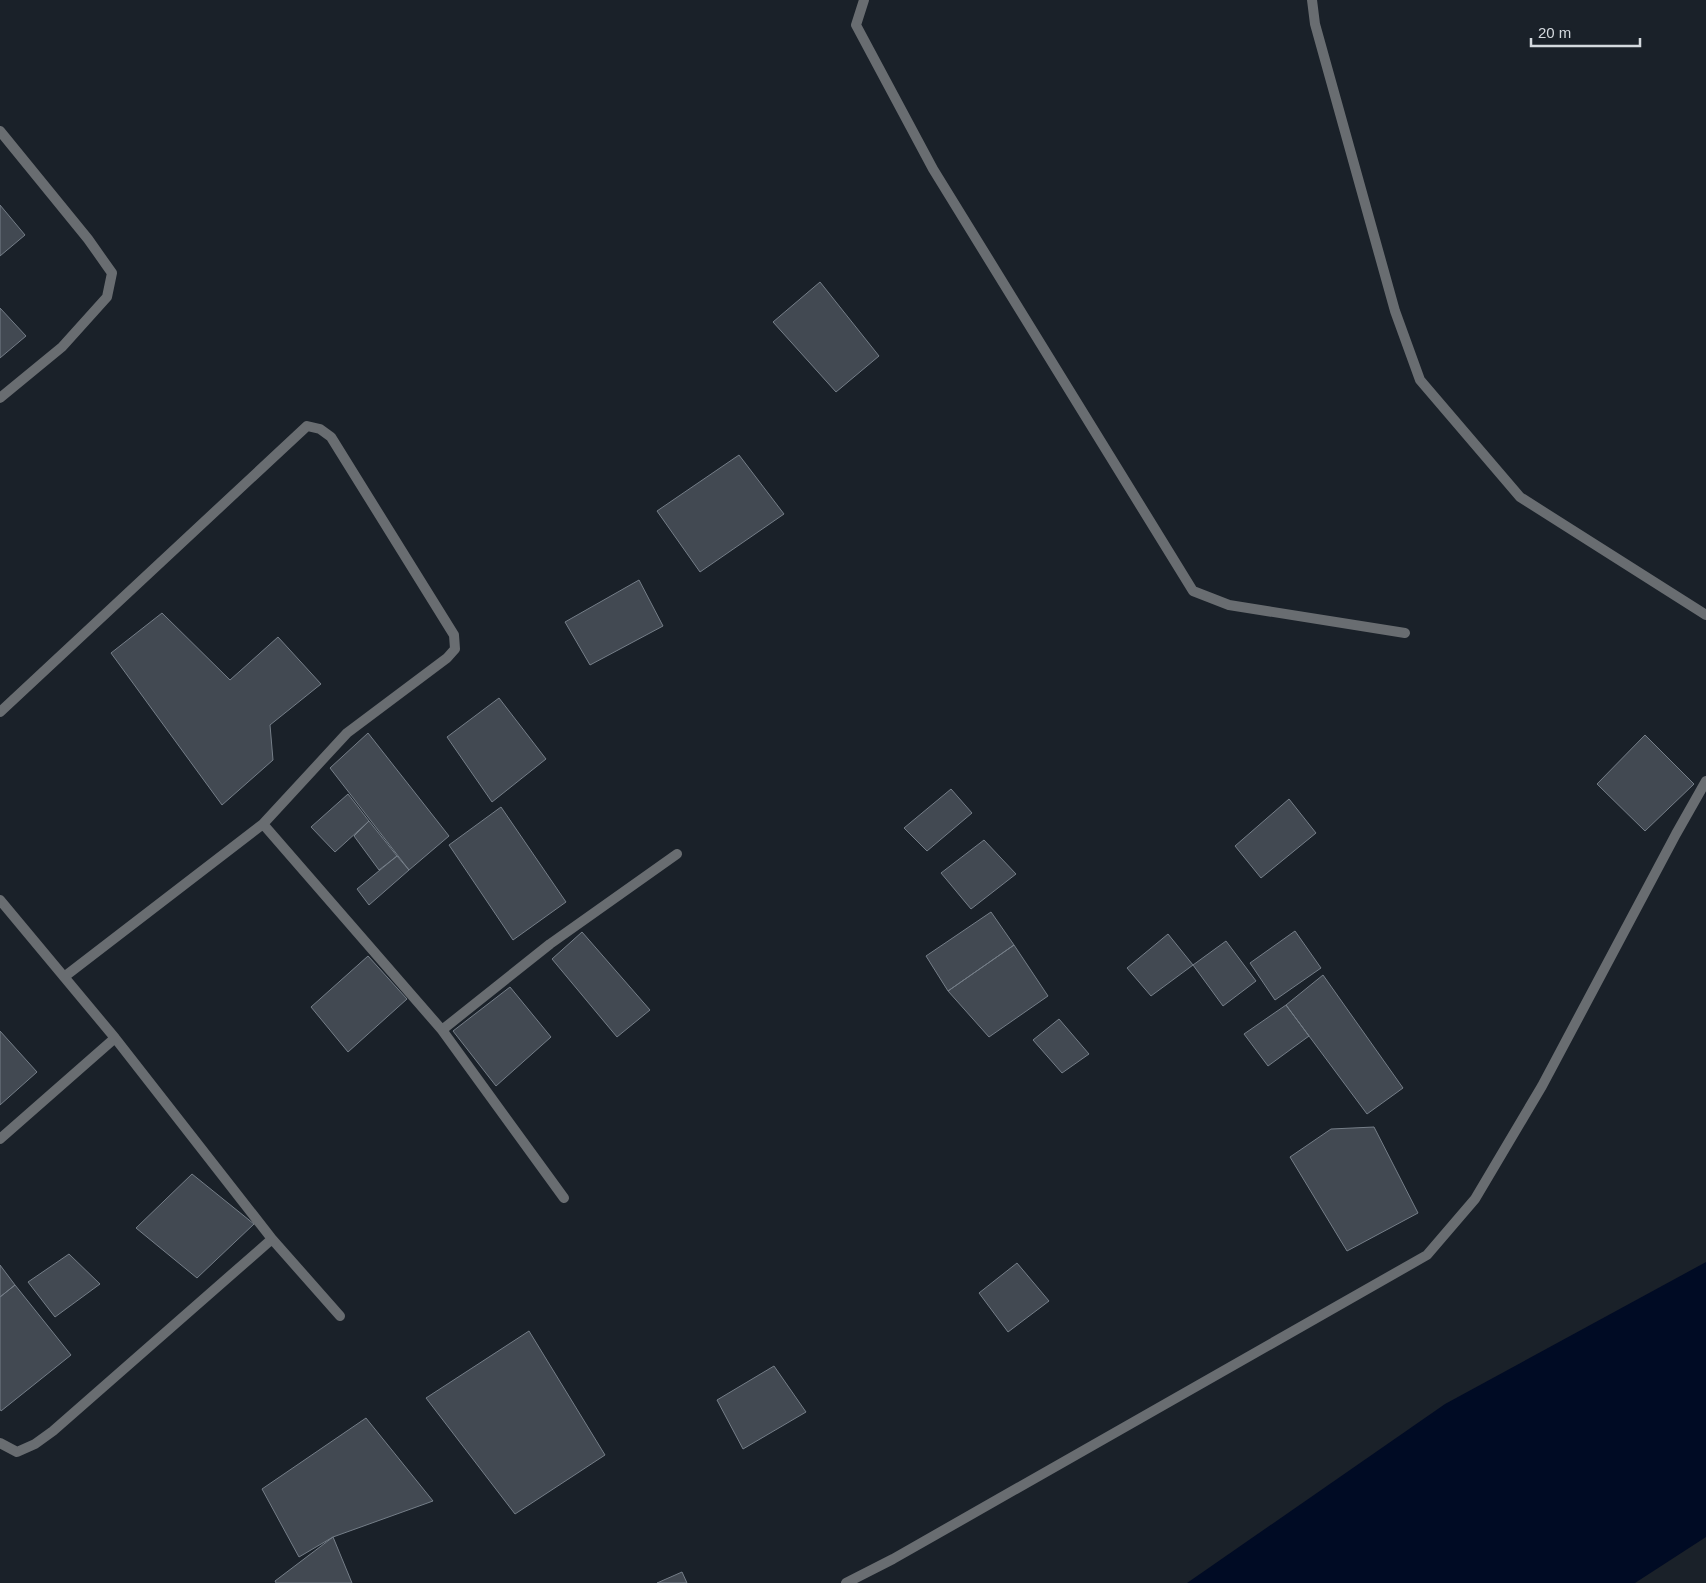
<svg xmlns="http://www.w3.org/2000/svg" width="1706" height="1583" viewBox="0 0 1706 1583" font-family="Helvetica,sans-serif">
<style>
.water{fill:#000b24}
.building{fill:#424952;stroke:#757e88}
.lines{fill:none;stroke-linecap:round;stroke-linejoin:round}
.street{stroke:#696d71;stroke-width:10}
</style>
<rect width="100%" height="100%" fill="#1a2129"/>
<!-- water -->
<path class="water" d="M 1706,1262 L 1706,1537 L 1635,1583 L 1187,1583 L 1445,1404 Z"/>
<!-- building -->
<path class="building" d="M 0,205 L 25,235 L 0,256 Z
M 820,282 L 879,356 L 836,392 L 773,322 Z
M 0,308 L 26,336 L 0,358 Z
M 739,455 L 784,514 L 700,572 L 657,511 Z
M 639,580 L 663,626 L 590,665 L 565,622 Z
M 162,613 L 230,680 L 278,637 L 321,684 L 270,725 L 273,760 L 222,805 L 111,653 Z
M 499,698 L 546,759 L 492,802 L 447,737 Z
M 368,733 L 449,836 L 409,870 L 330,768 Z
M 1645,735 L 1694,784 L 1645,831 L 1597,784 Z
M 951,789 L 972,813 L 927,851 L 904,828 Z
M 348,794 L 369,821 L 335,852 L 311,827 Z
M 1289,799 L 1316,833 L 1261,878 L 1235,846 Z
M 501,807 L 566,902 L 513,940 L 449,845 Z
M 369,821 L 397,856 L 379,870 L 354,836 Z
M 984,840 L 1016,874 L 971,909 L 941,873 Z
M 397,856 L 409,870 L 369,905 L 357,889 Z
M 991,912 L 1014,945 L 948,991 L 926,956 Z
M 1295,931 L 1321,968 L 1275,1000 L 1250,963 Z
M 582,932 L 650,1010 L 617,1037 L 552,959 Z
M 1168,934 L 1193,965 L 1151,996 L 1127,968 Z
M 1226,941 L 1256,981 L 1223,1006 L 1193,965 Z
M 1014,945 L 1048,996 L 989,1037 L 948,991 Z
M 368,956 L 407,999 L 348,1052 L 311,1007 Z
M 1323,975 L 1403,1088 L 1367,1114 L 1286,1005 Z
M 510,987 L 551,1037 L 496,1086 L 453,1031 Z
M 1286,1005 L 1309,1036 L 1268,1066 L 1244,1034 Z
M 1059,1019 L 1089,1054 L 1062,1073 L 1033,1040 Z
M 0,1031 L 37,1072 L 0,1105 Z
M 1374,1127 L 1418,1213 L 1347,1251 L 1290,1157 L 1331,1129 Z
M 192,1174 L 254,1224 L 197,1278 L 136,1228 Z
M 69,1254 L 100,1284 L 55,1317 L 28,1282 Z
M 1017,1263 L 1049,1301 L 1008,1332 L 979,1293 Z
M 0,1265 L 15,1285 L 0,1297 Z
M 15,1285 L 71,1355 L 1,1411 L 0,1409 L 0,1297 Z
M 529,1331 L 605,1455 L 515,1514 L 426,1398 Z
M 774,1366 L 806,1412 L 743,1449 L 717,1400 Z
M 366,1418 L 433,1501 L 333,1537 L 299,1557 L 262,1489 Z
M 333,1537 L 352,1583 L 276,1583 L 275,1581 Z
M 682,1572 L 687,1583 L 657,1583 Z"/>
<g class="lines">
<!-- street -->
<path class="street" d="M 864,0 L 856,25 L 933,169 L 1193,591 L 1229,605 L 1405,633
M 1312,0 L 1315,24 L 1395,311 L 1420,380 L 1520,497 L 1706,615
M 0,131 L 88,239 L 112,273 L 107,297 L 62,347 L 0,398
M 0,712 L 307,426 L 320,429 L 331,437 L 454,635 L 455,649 L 447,658 L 347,733 L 263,824
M 0,900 L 115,1038 L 272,1239 L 340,1316
M 64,977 L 263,824 L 442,1030 L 564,1198
M 442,1030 L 550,944 L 677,854
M 0,1139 L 115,1038
M 0,1443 L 17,1452 L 35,1444 L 53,1431 L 272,1239
M 846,1583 L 893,1559 L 1427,1255 L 1475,1199 L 1542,1086 L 1676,834 L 1706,781"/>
</g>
<!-- scale -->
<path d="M1531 38v8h109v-8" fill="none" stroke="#d4d9de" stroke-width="2.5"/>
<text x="1538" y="38" font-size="15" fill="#d4d9de" stroke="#1a2129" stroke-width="4" paint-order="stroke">20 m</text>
</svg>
